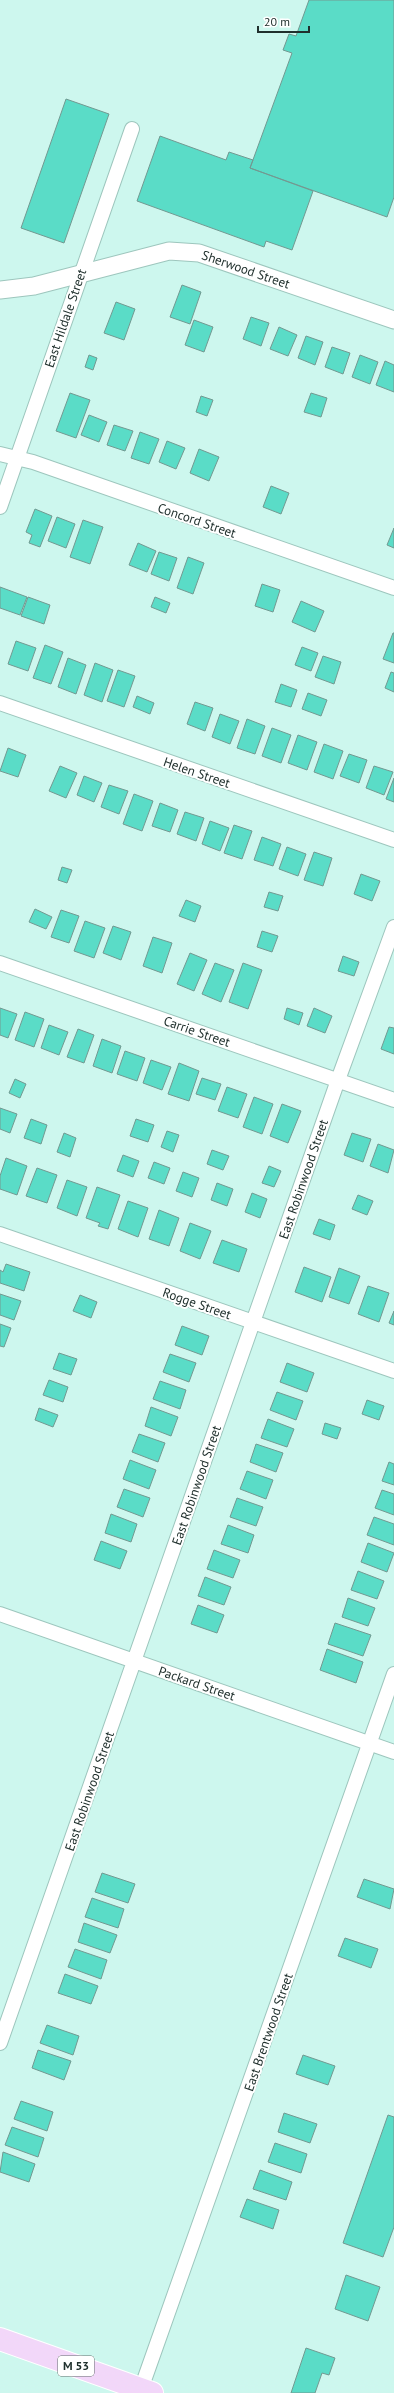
<svg xmlns="http://www.w3.org/2000/svg" width="394" height="2393" viewBox="0 0 394 2393" font-family="'PT Sans',sans-serif">
<style>
.building{fill:#5adcc7;stroke:#729991}
.lines{fill:none;stroke-linecap:round;stroke-linejoin:round}
.minor-casing{stroke:#9dc6bd;stroke-width:16}
.tertiary-casing{stroke:#9dc6bd;stroke-width:19}
.primary-casing{stroke:#fff;stroke-width:24}
.minor{stroke:#fff;stroke-width:14}
.tertiary{stroke:#fff;stroke-width:17}
.primary{stroke:#f2d7f9;stroke-width:22}
.labels{text-anchor:middle;stroke-width:4;stroke-linejoin:round;paint-order:stroke}
.shield{fill:#fff;stroke:#636e6c;stroke-width:1}
.shield-label{font-size:12px;font-weight:bold;fill:#20302d}
.street-label{font-size:13px;fill:#20302d;stroke:#fff}
</style>
<rect width="100%" height="100%" fill="#cdf7ee"/>
<!-- building -->
<path class="building" d="M 309,0 L 394,0 L 394,197 L 387,217 L 250,168 L 292,53 L 283,50 L 289,34 L 296,36 Z
M 66,99 L 109,114 L 64,243 L 21,228 Z
M 160,136 L 226,160 L 229,152 L 253,160 L 250,168 L 313,191 L 292,250 L 266,241 L 264,247 L 137,201 Z
M 182,285 L 201,292 L 190,324 L 170,317 Z
M 116,302 L 135,309 L 124,340 L 104,333 Z
M 251,317 L 269,323 L 261,346 L 243,339 Z
M 194,320 L 213,327 L 204,352 L 185,345 Z
M 279,327 L 297,335 L 288,356 L 270,349 Z
M 306,336 L 323,342 L 315,365 L 298,358 Z
M 332,347 L 350,353 L 343,374 L 325,367 Z
M 89,355 L 97,358 L 93,370 L 85,367 Z
M 360,355 L 378,362 L 370,384 L 352,377 Z
M 385,361 L 394,365 L 394,392 L 376,385 Z
M 70,393 L 90,400 L 76,438 L 56,431 Z
M 311,393 L 327,398 L 321,417 L 304,412 Z
M 201,396 L 213,400 L 207,416 L 196,412 Z
M 89,415 L 107,422 L 99,442 L 81,435 Z
M 114,425 L 133,431 L 125,451 L 107,445 Z
M 140,432 L 159,439 L 149,464 L 131,458 Z
M 167,441 L 185,448 L 176,469 L 159,462 Z
M 199,449 L 219,457 L 209,481 L 190,473 Z
M 271,486 L 289,493 L 281,514 L 263,507 Z
M 35,509 L 52,516 L 40,547 L 29,543 L 32,535 L 26,532 Z
M 57,517 L 75,524 L 66,548 L 48,541 Z
M 83,520 L 103,527 L 90,564 L 70,557 Z
M 394,528 L 394,548 L 387,545 Z
M 138,543 L 156,551 L 147,572 L 129,565 Z
M 159,552 L 177,558 L 169,581 L 151,574 Z
M 188,557 L 204,563 L 193,594 L 177,588 Z
M 262,584 L 280,590 L 273,612 L 255,606 Z
M 0,587 L 27,597 L 20,615 L 0,608 Z
M 28,597 L 50,605 L 44,624 L 21,616 Z
M 155,597 L 170,603 L 166,613 L 151,607 Z
M 301,601 L 324,611 L 315,632 L 292,622 Z
M 393,633 L 394,633 L 394,663 L 383,659 Z
M 16,641 L 36,648 L 28,671 L 8,664 Z
M 45,645 L 63,652 L 51,684 L 33,678 Z
M 302,647 L 318,653 L 311,671 L 295,665 Z
M 323,656 L 341,662 L 334,684 L 315,677 Z
M 68,658 L 86,665 L 76,694 L 58,687 Z
M 95,663 L 113,670 L 102,702 L 84,695 Z
M 118,670 L 135,676 L 124,707 L 107,701 Z
M 391,672 L 394,673 L 394,692 L 385,688 Z
M 281,684 L 297,690 L 291,707 L 275,702 Z
M 308,693 L 327,700 L 321,716 L 302,709 Z
M 137,696 L 154,703 L 150,714 L 133,707 Z
M 195,702 L 213,708 L 205,731 L 187,724 Z
M 220,714 L 239,721 L 230,744 L 212,737 Z
M 247,719 L 265,726 L 255,754 L 237,748 Z
M 272,728 L 291,735 L 281,763 L 262,756 Z
M 298,735 L 317,742 L 307,770 L 288,763 Z
M 324,744 L 343,751 L 333,779 L 314,772 Z
M 8,748 L 26,755 L 18,777 L 0,771 Z
M 349,754 L 367,760 L 359,783 L 340,776 Z
M 60,766 L 77,773 L 66,798 L 49,791 Z
M 374,766 L 393,772 L 384,795 L 366,788 Z
M 84,776 L 102,783 L 94,802 L 77,795 Z
M 394,778 L 394,802 L 386,799 Z
M 109,785 L 128,791 L 119,814 L 101,807 Z
M 134,794 L 153,801 L 142,831 L 123,824 Z
M 160,803 L 178,810 L 170,832 L 152,826 Z
M 185,812 L 204,818 L 196,841 L 177,834 Z
M 210,821 L 229,828 L 220,851 L 202,844 Z
M 234,825 L 252,831 L 242,859 L 224,853 Z
M 262,837 L 281,844 L 273,866 L 254,860 Z
M 287,847 L 306,854 L 298,876 L 279,869 Z
M 314,852 L 332,858 L 323,886 L 304,880 Z
M 62,867 L 72,870 L 67,883 L 58,880 Z
M 361,874 L 380,881 L 372,901 L 354,894 Z
M 269,892 L 283,896 L 278,911 L 264,907 Z
M 186,900 L 201,906 L 195,922 L 179,916 Z
M 35,909 L 52,917 L 46,929 L 29,922 Z
M 61,910 L 79,916 L 69,943 L 51,937 Z
M 85,921 L 105,928 L 94,958 L 74,951 Z
M 113,926 L 131,932 L 121,960 L 103,953 Z
M 262,931 L 278,936 L 272,952 L 257,947 Z
M 153,937 L 172,943 L 162,973 L 143,966 Z
M 190,953 L 207,960 L 194,991 L 177,984 Z
M 343,956 L 359,962 L 354,976 L 338,971 Z
M 215,963 L 234,970 L 221,1002 L 202,994 Z
M 243,963 L 262,970 L 248,1009 L 229,1002 Z
M 0,1008 L 17,1014 L 8,1038 L 0,1035 Z
M 287,1008 L 303,1013 L 299,1025 L 284,1019 Z
M 314,1008 L 332,1016 L 325,1033 L 307,1026 Z
M 25,1012 L 44,1019 L 34,1047 L 15,1040 Z
M 49,1025 L 68,1032 L 59,1055 L 41,1048 Z
M 389,1027 L 394,1028 L 394,1054 L 381,1049 Z
M 78,1029 L 94,1035 L 84,1063 L 67,1057 Z
M 102,1039 L 121,1046 L 112,1073 L 93,1066 Z
M 125,1051 L 145,1058 L 137,1081 L 117,1074 Z
M 151,1060 L 171,1067 L 162,1090 L 143,1083 Z
M 179,1063 L 199,1071 L 189,1101 L 168,1094 Z
M 202,1078 L 221,1084 L 215,1100 L 196,1094 Z
M 15,1079 L 26,1084 L 20,1098 L 9,1093 Z
M 227,1087 L 247,1094 L 238,1118 L 218,1111 Z
M 254,1097 L 273,1104 L 262,1134 L 243,1127 Z
M 282,1104 L 301,1111 L 288,1143 L 270,1136 Z
M 0,1108 L 17,1114 L 10,1133 L 0,1129 Z
M 31,1119 L 47,1125 L 41,1144 L 24,1138 Z
M 136,1119 L 154,1125 L 148,1142 L 130,1136 Z
M 167,1131 L 179,1135 L 173,1152 L 161,1147 Z
M 64,1133 L 76,1138 L 70,1157 L 57,1152 Z
M 352,1133 L 371,1139 L 363,1162 L 344,1155 Z
M 378,1144 L 394,1150 L 388,1173 L 370,1166 Z
M 212,1150 L 229,1156 L 223,1170 L 207,1164 Z
M 123,1155 L 139,1161 L 133,1177 L 117,1171 Z
M 6,1158 L 27,1166 L 17,1195 L 0,1189 L 0,1176 Z
M 154,1162 L 170,1168 L 164,1184 L 148,1178 Z
M 269,1166 L 281,1171 L 274,1187 L 262,1183 Z
M 37,1168 L 57,1175 L 47,1203 L 26,1196 Z
M 183,1172 L 199,1178 L 192,1197 L 176,1191 Z
M 67,1180 L 87,1187 L 77,1216 L 57,1208 Z
M 217,1183 L 233,1189 L 227,1206 L 211,1200 Z
M 97,1187 L 120,1195 L 108,1229 L 98,1226 L 100,1223 L 86,1218 Z
M 252,1193 L 267,1199 L 260,1218 L 245,1212 Z
M 358,1195 L 373,1201 L 367,1215 L 352,1209 Z
M 128,1201 L 148,1208 L 138,1237 L 118,1229 Z
M 159,1210 L 179,1218 L 169,1246 L 149,1239 Z
M 319,1219 L 335,1225 L 330,1240 L 313,1234 Z
M 190,1223 L 211,1231 L 200,1259 L 180,1251 Z
M 222,1240 L 247,1249 L 239,1272 L 213,1263 Z
M 6,1264 L 30,1272 L 24,1291 L 0,1283 L 0,1270 L 3,1272 Z
M 304,1267 L 331,1277 L 322,1302 L 295,1292 Z
M 339,1268 L 360,1276 L 349,1304 L 329,1297 Z
M 368,1286 L 389,1293 L 379,1322 L 358,1314 Z
M 0,1294 L 21,1301 L 14,1320 L 0,1315 Z
M 80,1295 L 97,1302 L 91,1318 L 73,1311 Z
M 394,1311 L 394,1325 L 389,1323 Z
M 0,1324 L 11,1328 L 4,1347 L 0,1346 Z
M 182,1326 L 209,1336 L 202,1355 L 175,1345 Z
M 59,1353 L 77,1359 L 71,1375 L 53,1369 Z
M 170,1354 L 196,1363 L 189,1382 L 163,1372 Z
M 287,1363 L 314,1373 L 307,1392 L 280,1382 Z
M 49,1380 L 68,1387 L 63,1402 L 43,1395 Z
M 160,1381 L 186,1390 L 180,1409 L 153,1399 Z
M 277,1392 L 303,1401 L 296,1420 L 270,1410 Z
M 367,1400 L 384,1406 L 379,1420 L 362,1414 Z
M 151,1407 L 178,1417 L 171,1436 L 145,1426 Z
M 39,1408 L 58,1415 L 53,1427 L 35,1420 Z
M 268,1419 L 294,1429 L 287,1447 L 261,1438 Z
M 325,1423 L 341,1428 L 337,1439 L 322,1434 Z
M 139,1434 L 165,1443 L 158,1462 L 132,1452 Z
M 256,1444 L 283,1453 L 276,1472 L 250,1462 Z
M 130,1460 L 156,1470 L 149,1489 L 123,1479 Z
M 389,1462 L 394,1464 L 394,1485 L 382,1481 Z
M 247,1471 L 273,1480 L 266,1499 L 240,1489 Z
M 124,1489 L 150,1498 L 143,1517 L 117,1507 Z
M 382,1490 L 394,1494 L 394,1515 L 375,1508 Z
M 237,1498 L 263,1507 L 256,1526 L 230,1517 Z
M 111,1514 L 137,1524 L 131,1542 L 105,1533 Z
M 374,1517 L 394,1524 L 394,1545 L 367,1535 Z
M 228,1525 L 254,1535 L 248,1553 L 221,1544 Z
M 101,1541 L 127,1551 L 120,1569 L 94,1560 Z
M 368,1543 L 394,1553 L 387,1572 L 361,1562 Z
M 214,1550 L 240,1560 L 233,1578 L 207,1569 Z
M 358,1571 L 384,1581 L 377,1599 L 351,1590 Z
M 205,1577 L 231,1587 L 224,1605 L 198,1596 Z
M 348,1598 L 375,1608 L 368,1626 L 342,1617 Z
M 198,1605 L 224,1615 L 217,1633 L 191,1624 Z
M 335,1623 L 371,1635 L 363,1656 L 328,1644 Z
M 327,1649 L 363,1662 L 356,1683 L 320,1670 Z
M 102,1873 L 135,1884 L 128,1903 L 95,1892 Z
M 364,1879 L 394,1889 L 390,1909 L 357,1897 Z
M 92,1898 L 124,1909 L 118,1928 L 85,1917 Z
M 84,1923 L 117,1935 L 110,1953 L 78,1942 Z
M 345,1938 L 378,1949 L 371,1968 L 338,1956 Z
M 75,1949 L 107,1960 L 101,1979 L 68,1967 Z
M 65,1974 L 98,1986 L 91,2004 L 58,1993 Z
M 47,2025 L 79,2036 L 73,2055 L 40,2043 Z
M 38,2050 L 71,2061 L 64,2080 L 32,2068 Z
M 303,2055 L 335,2066 L 328,2085 L 296,2074 Z
M 21,2101 L 53,2112 L 47,2131 L 14,2119 Z
M 284,2113 L 317,2124 L 310,2143 L 278,2132 Z
M 388,2115 L 394,2117 L 394,2227 L 383,2257 L 343,2243 Z
M 12,2127 L 44,2138 L 38,2157 L 5,2145 Z
M 275,2143 L 307,2154 L 301,2173 L 268,2162 Z
M 3,2152 L 35,2164 L 29,2182 L 0,2172 Z
M 260,2170 L 292,2182 L 286,2200 L 253,2189 Z
M 247,2199 L 279,2210 L 273,2229 L 240,2217 Z
M 346,2275 L 380,2287 L 368,2321 L 335,2309 Z
M 306,2348 L 335,2358 L 329,2375 L 322,2373 L 315,2393 L 291,2393 Z"/>
<g class="lines">
<defs>
<path id="minor" d="M 0,454 L 33,462 L 394,588
M 0,507 L 132,129
M 0,703 L 394,840
M 0,963 L 394,1100
M 0,1234 L 394,1371
M 0,1614 L 394,1752
M 0,2043 L 338,1080 L 394,927
M 141,2389 L 394,1674"/>
<path id="tertiary" d="M 0,290 L 34,286 L 169,251 L 199,253 L 394,320"/>
<path id="primary" d="M 0,2339 L 152,2393"/>
</defs>
<!-- minor casing -->
<use href="#minor" class="minor-casing"/>
<!-- tertiary casing -->
<use href="#tertiary" class="tertiary-casing"/>
<!-- primary casing -->
<use href="#primary" class="primary-casing"/>
<!-- minor -->
<use href="#minor" class="minor"/>
<!-- tertiary -->
<use href="#tertiary" class="tertiary"/>
<!-- primary -->
<use href="#primary" class="primary"/>
</g>
<g class="labels">
<!-- shield labels -->
<rect class="shield" x="58" y="2356" width="36" height="20" rx="3"/>
<g class="shield-label">
<text x="76" y="2370">M 53</text>
</g>
<!-- street labels -->
<g class="street-label">
<text transform="translate(246 269) rotate(19)" y="5">Sherwood Street</text>
<text transform="translate(65 318) rotate(-71)" y="5">East Hildale Street</text>
<text transform="translate(197 520) rotate(19)" y="5">Concord Street</text>
<text transform="translate(197 772) rotate(19)" y="5">Helen Street</text>
<text transform="translate(197 1031) rotate(19)" y="5">Carrie Street</text>
<text transform="translate(303 1179) rotate(-71)" y="5">East Robinwood Street</text>
<text transform="translate(197 1303) rotate(19)" y="5">Rogge Street</text>
<text transform="translate(196 1485) rotate(-71)" y="5">East Robinwood Street</text>
<text transform="translate(197 1683) rotate(19)" y="5">Packard Street</text>
<text transform="translate(89 1791) rotate(-71)" y="5">East Robinwood Street</text>
<text transform="translate(268 2032) rotate(-71)" y="5">East Brentwood Street</text>
</g>
</g>
<!-- scale -->
<path d="M258 26v6h51v-6" fill="none" stroke="#20302d" stroke-width="2"/>
<text x="264" y="26" font-size="12" fill="#20302d" stroke="#ffffff" stroke-width="3" paint-order="stroke">20 m</text>
</svg>
